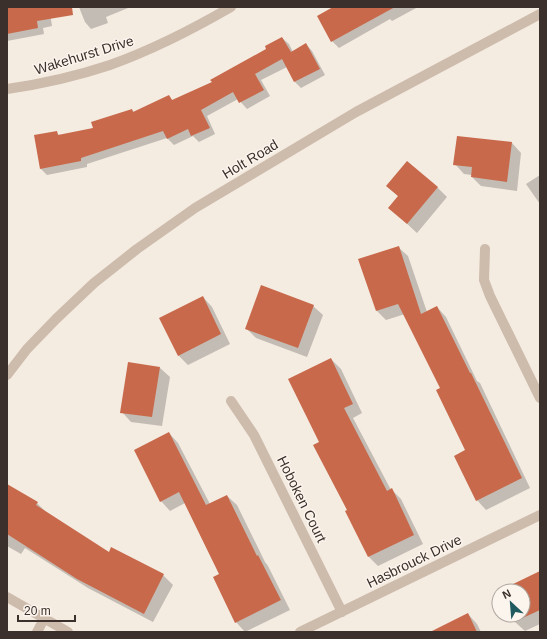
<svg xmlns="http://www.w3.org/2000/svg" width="547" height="639" viewBox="0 0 547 639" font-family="Arial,sans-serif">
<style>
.shadow{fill:#0003}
.building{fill:#c8694b}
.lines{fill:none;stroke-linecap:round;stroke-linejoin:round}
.minor{stroke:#cdbbac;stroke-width:10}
.labels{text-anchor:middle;stroke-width:3;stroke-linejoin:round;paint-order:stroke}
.street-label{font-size:14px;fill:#3b302b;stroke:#fbf5ee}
</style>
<rect width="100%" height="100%" fill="#f4ebe1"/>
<!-- shadow -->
<path class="shadow" d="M 7,7 L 49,7 L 52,26 L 43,28 L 44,34 L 7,41 Z
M 79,7 L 128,7 L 128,8 L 106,17 L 108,23 L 91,29 L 85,22 Z
M 334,7 L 418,7 L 392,21 L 390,19 L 339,48 L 332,41 Z
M 282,38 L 289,44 L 293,52 L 306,44 L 312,51 L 325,75 L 301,88 L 295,82 L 287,67 L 261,80 L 270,96 L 247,109 L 238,99 L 207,116 L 215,134 L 199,142 L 193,136 L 174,145 L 167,138 L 87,164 L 87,167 L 47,175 L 41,169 L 56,132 L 60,136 L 94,129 L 132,110 L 134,112 L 169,96 L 173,101 L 213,82 L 268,49 Z
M 512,143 L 521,153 L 517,191 L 481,186 L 472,177 L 472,175 L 464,174 L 455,164 Z
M 407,162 L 438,188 L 447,197 L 417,233 L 390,208 L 399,197 L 387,186 Z
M 540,175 L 540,204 L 526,184 Z
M 398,247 L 408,256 L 427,312 L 437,307 L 446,317 L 477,381 L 480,383 L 530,488 L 486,510 L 477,500 L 467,451 L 441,388 L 405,314 L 386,320 L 377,311 Z
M 203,297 L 212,307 L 230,344 L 188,365 L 178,355 Z
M 313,306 L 323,315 L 307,357 L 256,338 L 246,328 Z
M 331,359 L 341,369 L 362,413 L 353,418 L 391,490 L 392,490 L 401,499 L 423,544 L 378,566 L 369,557 L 348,511 L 320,442 Z
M 129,363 L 160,368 L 170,377 L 162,426 L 131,422 L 122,412 Z
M 169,433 L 178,443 L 210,504 L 227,496 L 237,505 L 265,562 L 268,566 L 290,610 L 245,632 L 236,622 L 220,575 L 185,503 L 170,511 L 161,501 Z
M 7,485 L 37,503 L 47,513 L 109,553 L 163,575 L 173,585 L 153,622 L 88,588 L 25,548 L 21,554 L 7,546 Z
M 540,572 L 540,624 L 525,631 L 515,622 L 512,615 L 523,615 L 523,591 L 502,591 Z
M 468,614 L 477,624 L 481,632 L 432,632 Z"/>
<!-- building -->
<path class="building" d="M 7,7 L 72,7 L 73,15 L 37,21 L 38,28 L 7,34 Z
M 333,7 L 395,7 L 331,42 L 317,16 Z
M 282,37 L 291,52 L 306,43 L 320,69 L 294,82 L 282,59 L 255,74 L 264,90 L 239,103 L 233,92 L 201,110 L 210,128 L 191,136 L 188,129 L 167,139 L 163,131 L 81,158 L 81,161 L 40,169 L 34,135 L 57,131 L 58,135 L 93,128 L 91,122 L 132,109 L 133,112 L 169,95 L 172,100 L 212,82 L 210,80 L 266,49 L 265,46 Z
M 457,136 L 512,142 L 507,182 L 471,177 L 472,167 L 453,165 Z
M 407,161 L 438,187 L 407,224 L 388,208 L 398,196 L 386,186 Z
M 399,246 L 421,314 L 437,306 L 470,373 L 471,373 L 522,478 L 476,501 L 454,456 L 465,450 L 436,390 L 440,388 L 398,304 L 376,311 L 358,259 Z
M 261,285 L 314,305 L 298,348 L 245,329 Z
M 203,296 L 221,334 L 178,356 L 159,318 Z
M 331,358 L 353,404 L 344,408 L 387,491 L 392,488 L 414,535 L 368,557 L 345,511 L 347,510 L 313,445 L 319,442 L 288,379 Z
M 128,362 L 160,367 L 152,417 L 120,413 Z
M 169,432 L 206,505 L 227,495 L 257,556 L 258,555 L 281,600 L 235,623 L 213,577 L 219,574 L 179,492 L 160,502 L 134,450 Z
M 7,484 L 38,502 L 36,505 L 109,552 L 111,547 L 164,574 L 144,614 L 77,579 L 7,534 Z
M 540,571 L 540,610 L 514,622 L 511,615 L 523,615 L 523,591 L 499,591 Z
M 468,613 L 477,632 L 430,632 Z"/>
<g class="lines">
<!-- minor -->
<path class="minor" d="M 7,89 C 42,84 77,76 110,65 C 152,50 193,29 231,7
M 485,249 L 484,280 L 490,296 L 540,398
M 7,375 L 27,349 L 56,319 L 94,283 L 137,249 L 195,208 L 356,112 L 540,14
M 231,401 L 254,435 L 342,612
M 7,597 L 68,632
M 37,632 L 44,619
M 300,632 L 540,515"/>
</g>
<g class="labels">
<!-- street labels -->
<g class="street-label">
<text transform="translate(84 55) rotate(-17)" y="5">Wakehurst Drive</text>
<text transform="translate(250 159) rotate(-31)" y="5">Holt Road</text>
<text transform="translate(302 499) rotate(64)" y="5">Hoboken Court</text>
<text transform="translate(414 561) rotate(-26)" y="5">Hasbrouck Drive</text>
</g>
</g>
<!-- border -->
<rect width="547" height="639" fill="none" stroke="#3b302b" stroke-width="16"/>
<!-- north arrow -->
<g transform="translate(511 603) rotate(334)"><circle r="19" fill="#fbf5ee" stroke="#aea6a0"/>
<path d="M0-3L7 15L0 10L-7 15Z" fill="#1f5a5e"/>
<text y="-6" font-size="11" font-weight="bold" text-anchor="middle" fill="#3b302b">N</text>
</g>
<!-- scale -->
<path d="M18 615v6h57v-6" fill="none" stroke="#3b302b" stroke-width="2"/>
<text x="24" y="615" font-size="12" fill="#3b302b" stroke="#fbf5ee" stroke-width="3" paint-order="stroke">20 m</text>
</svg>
